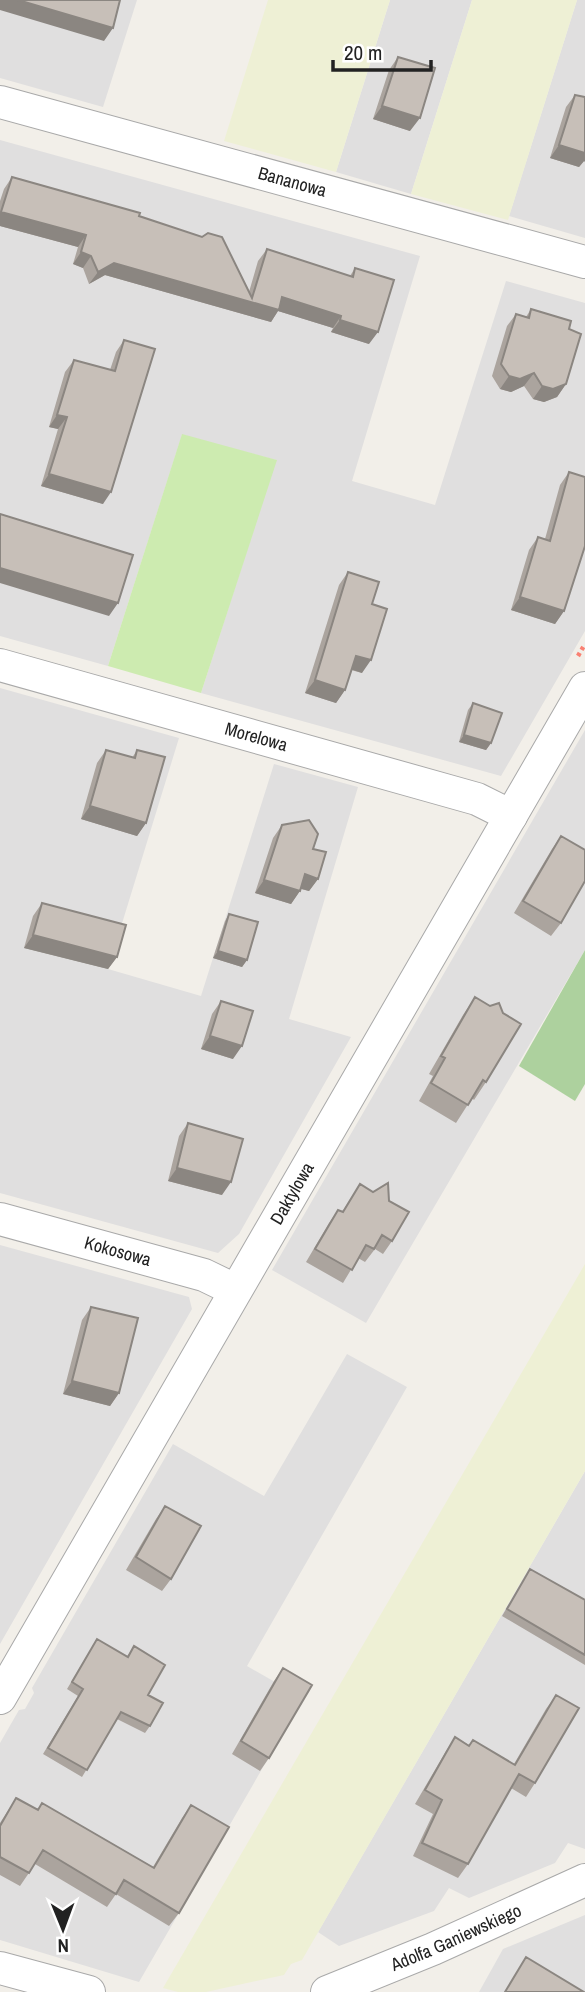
<svg xmlns="http://www.w3.org/2000/svg" width="585" height="1992" viewBox="0 0 585 1992" font-family="'Archivo Narrow',sans-serif">
<style>
.residential{fill:#e0dfdf}
.farmland{fill:#eef0d5}
.grass{fill:#cdebb0}
.forest{fill:#add19e}
.lines{fill:none;stroke-linecap:round;stroke-linejoin:round}
.minor-casing{stroke:#a9a9a9;stroke-width:34}
.path{stroke:#fa8072;stroke-width:4.5;stroke-dasharray:3.5 3.5;stroke-linecap:butt}
.minor{stroke:#fff;stroke-width:32}
.wall{fill:#aba49e}
.shaded-wall{fill:#8b8681}
.building{fill:#c7bfb8;stroke:#8b8681;stroke-width:2}
.labels{text-anchor:middle;stroke-width:7;stroke-linejoin:round;paint-order:stroke}
.street-label{font-size:18px;fill:#222;stroke:#fff}
</style>
<rect width="100%" height="100%" fill="#f2efe9"/>
<!-- residential -->
<path class="residential" d="M 0,0 L 137,0 L 103,107 L 0,78 Z
M 390,0 L 472,0 L 411,194 L 336,172 Z
M 577,0 L 585,0 L 585,238 L 509,216 Z
M 0,140 L 420,256 L 352,481 L 435,505 L 506,281 L 585,303 L 585,631 L 501,776 L 201,693 L 276,460 L 182,435 L 108,666 L 0,636 Z
M 0,688 L 179,738 L 108,969 L 201,996 L 274,764 L 358,787 L 289,1019 L 351,1037 L 239,1234 L 218,1253 L 0,1193 Z
M 585,730 L 585,950 L 366,1323 L 272,1270 Z
M 0,1245 L 189,1297 L 192,1309 L 0,1644 Z
M 347,1354 L 407,1387 L 247,1666 L 303,1698 L 139,1982 L 0,1940 L 0,1743 L 19,1710 L 25,1709 L 34,1693 L 32,1688 L 173,1444 L 264,1496 Z
M 585,1471 L 585,1849 L 568,1843 L 555,1863 L 469,1898 L 449,1888 L 434,1911 L 339,1946 L 318,1932 Z
M 585,1915 L 585,1992 L 479,1992 L 503,1949 Z"/>
<!-- farmland -->
<path class="farmland" d="M 268,0 L 390,0 L 336,172 L 224,141 Z
M 472,0 L 577,0 L 508,220 L 411,194 Z
M 585,1264 L 585,1471 L 302,1960 L 291,1964 L 284,1975 L 206,1992 L 178,1992 L 163,1988 Z"/>
<!-- grass -->
<path class="grass" d="M 182,434 L 277,460 L 201,693 L 108,666 Z"/>
<!-- forest -->
<path class="forest" d="M 585,950 L 585,1084 L 575,1101 L 519,1066 Z"/>
<g class="lines">
<defs>
<g id="minor">
<path id="s1" d="M 0,102 L 585,262"/>
<path id="s2" d="M 0,665 L 477,799 L 511,816"/>
<path id="s3" d="M 0,1219 L 204,1275 L 235,1290"/>
<path id="s4" d="M 0,1698 L 585,688"/>
<path d="M 0,1968 L 89,1992"/>
<path id="s5" d="M 327,1992 L 433,1949 L 585,1880"/>
</g>
</defs>
<!-- minor casing -->
<use href="#minor" class="minor-casing"/>
<!-- path -->
<path class="path" d="M 578,656 L 585,644"/>
<!-- minor -->
<use href="#minor" class="minor"/>
</g>
<!-- wall -->
<path class="wall" d="M 398,57 L 410,131 L 373,119 L 389,70 Z
M 575,95 L 584,161 L 579,167 L 550,158 L 566,107 Z
M 12,177 L 139,216 L 249,292 L 258,261 L 267,249 L 350,276 L 355,268 L 369,344 L 331,332 L 333,328 L 278,311 L 271,322 L 105,275 L 89,284 L 83,268 L 73,264 L 78,247 L 0,226 L 0,201 L 4,189 Z
M 531,309 L 569,329 L 566,384 L 557,397 L 544,402 L 533,399 L 524,386 L 511,392 L 500,389 L 492,376 L 507,326 L 516,314 L 526,317 Z
M 124,340 L 103,504 L 41,486 L 58,429 L 49,427 L 65,372 L 74,360 L 110,370 L 116,352 Z
M 569,472 L 564,611 L 555,624 L 511,610 L 529,550 L 538,537 L 545,539 L 560,485 Z
M 348,572 L 372,604 L 362,673 L 351,670 L 345,690 L 336,703 L 305,693 L 339,585 Z
M 473,703 L 491,743 L 486,750 L 459,742 L 468,710 Z
M 106,750 L 132,758 L 137,750 L 146,823 L 137,836 L 81,819 L 97,763 Z
M 282,825 L 313,849 L 318,879 L 309,891 L 301,889 L 291,904 L 255,893 L 273,838 Z
M 561,836 L 561,923 L 551,936 L 514,913 L 552,849 Z
M 42,903 L 117,957 L 108,969 L 24,948 L 33,916 Z
M 229,914 L 247,960 L 242,967 L 213,958 L 225,921 Z
M 475,997 L 486,1082 L 474,1100 L 472,1098 L 456,1123 L 419,1101 L 433,1076 L 429,1074 L 463,1015 Z
M 221,1001 L 233,1059 L 201,1049 L 212,1014 Z
M 188,1123 L 222,1195 L 168,1181 L 179,1136 Z
M 360,1184 L 392,1241 L 383,1254 L 375,1249 L 365,1262 L 358,1258 L 343,1283 L 306,1262 L 329,1223 L 338,1210 L 342,1212 Z
M 91,1307 L 119,1393 L 110,1406 L 63,1394 L 82,1320 Z
M 165,1506 L 171,1579 L 162,1591 L 126,1570 L 156,1519 Z
M 530,1569 L 585,1600 L 585,1665 L 502,1616 Z
M 97,1639 L 127,1657 L 134,1646 L 148,1695 L 150,1726 L 145,1733 L 117,1719 L 82,1777 L 43,1754 L 78,1696 L 67,1689 Z
M 283,1668 L 269,1758 L 260,1771 L 232,1754 L 274,1681 Z
M 556,1695 L 535,1783 L 526,1797 L 511,1788 L 468,1864 L 458,1878 L 413,1856 L 433,1814 L 415,1804 L 446,1751 L 455,1737 L 469,1745 L 514,1764 L 546,1709 Z
M 16,1798 L 38,1810 L 42,1803 L 153,1867 L 182,1818 L 191,1805 L 179,1913 L 169,1926 L 116,1894 L 107,1907 L 35,1864 L 20,1886 L 0,1875 L 0,1823 Z"/>
<!-- shaded-wall -->
<path class="shaded-wall" d="M 0,0 L 18,0 L 113,28 L 104,41 L 0,10 Z
M 382,106 L 420,118 L 410,131 L 373,119 Z
M 559,145 L 585,153 L 585,162 L 584,161 L 579,167 L 550,158 Z
M 1,212 L 86,235 L 78,247 L 0,226 L 0,213 Z
M 81,252 L 91,256 L 83,268 L 73,264 Z
M 114,263 L 274,309 L 282,297 L 341,316 L 333,328 L 278,311 L 271,322 L 105,275 L 89,284 L 98,272 Z
M 340,320 L 378,332 L 369,344 L 331,332 Z
M 534,373 L 524,386 L 511,392 L 500,389 L 509,376 Z
M 566,384 L 557,397 L 544,402 L 533,399 L 542,386 Z
M 57,415 L 67,417 L 58,429 L 49,427 Z
M 49,474 L 111,492 L 103,504 L 41,486 Z
M 0,568 L 118,603 L 109,616 L 0,583 Z
M 520,597 L 564,611 L 555,624 L 511,610 Z
M 356,656 L 371,660 L 362,673 L 347,668 Z
M 315,680 L 345,690 L 336,703 L 305,693 Z
M 464,735 L 491,743 L 486,750 L 459,742 Z
M 90,806 L 146,823 L 137,836 L 81,819 Z
M 305,874 L 318,879 L 309,891 L 295,887 Z
M 264,880 L 300,891 L 291,904 L 255,893 Z
M 33,935 L 117,957 L 108,969 L 24,948 Z
M 218,951 L 247,960 L 242,967 L 213,958 Z
M 210,1036 L 242,1046 L 233,1059 L 201,1049 Z
M 177,1168 L 231,1182 L 222,1195 L 168,1181 Z
M 72,1381 L 119,1393 L 110,1406 L 63,1394 Z"/>
<!-- building -->
<path class="building" d="M 18,0 L 120,0 L 113,28 Z
M 398,57 L 435,68 L 420,118 L 382,106 Z
M 575,95 L 585,97 L 585,153 L 559,145 Z
M 12,177 L 140,213 L 139,216 L 202,237 L 208,233 L 222,237 L 252,298 L 267,249 L 353,277 L 355,268 L 394,280 L 378,332 L 340,320 L 341,316 L 282,297 L 279,310 L 114,263 L 98,272 L 91,256 L 81,252 L 86,235 L 1,212 Z
M 531,309 L 571,321 L 569,329 L 581,334 L 566,384 L 553,389 L 542,386 L 534,373 L 520,379 L 509,376 L 501,364 L 516,314 L 529,318 Z
M 124,340 L 155,349 L 111,492 L 49,474 L 67,417 L 57,415 L 74,360 L 115,371 Z
M 569,472 L 585,477 L 585,546 L 564,611 L 520,597 L 538,537 L 550,541 Z
M 0,514 L 133,555 L 118,603 L 0,568 Z
M 348,572 L 379,582 L 372,604 L 387,609 L 371,660 L 356,656 L 345,690 L 315,680 Z
M 473,703 L 502,713 L 491,743 L 464,735 Z
M 106,750 L 135,758 L 137,750 L 165,757 L 146,823 L 90,806 Z
M 309,820 L 318,834 L 313,849 L 326,852 L 318,879 L 305,874 L 300,891 L 264,880 L 282,825 Z
M 561,836 L 585,850 L 585,881 L 561,923 L 523,901 Z
M 42,903 L 126,925 L 117,957 L 33,935 Z
M 229,914 L 258,922 L 247,960 L 218,951 Z
M 475,997 L 490,1006 L 499,1003 L 503,1013 L 521,1024 L 486,1082 L 483,1080 L 468,1105 L 431,1083 L 445,1058 L 441,1056 Z
M 221,1001 L 253,1011 L 242,1046 L 210,1036 Z
M 188,1123 L 243,1139 L 231,1182 L 177,1168 Z
M 388,1183 L 389,1201 L 409,1212 L 392,1241 L 382,1235 L 374,1249 L 366,1245 L 352,1270 L 315,1249 L 338,1210 L 343,1212 L 360,1184 L 373,1192 Z
M 91,1307 L 138,1318 L 119,1393 L 72,1381 Z
M 165,1506 L 201,1526 L 171,1579 L 136,1557 Z
M 530,1569 L 585,1600 L 585,1655 L 507,1609 Z
M 97,1639 L 128,1657 L 134,1646 L 165,1665 L 148,1695 L 163,1703 L 150,1726 L 121,1712 L 87,1770 L 48,1748 L 83,1689 L 72,1682 Z
M 283,1668 L 312,1685 L 269,1758 L 241,1741 Z
M 556,1695 L 579,1708 L 535,1783 L 519,1774 L 468,1864 L 422,1843 L 442,1800 L 425,1790 L 455,1737 L 469,1746 L 473,1740 L 515,1765 Z
M 16,1798 L 38,1810 L 42,1803 L 154,1868 L 191,1805 L 229,1827 L 179,1913 L 124,1880 L 116,1894 L 43,1850 L 29,1873 L 0,1857 L 0,1826 Z
M 526,1957 L 584,1992 L 505,1992 Z"/>
<g class="labels">
<!-- street labels -->
<g class="street-label">
<text dy="6" stroke="none"><textPath href="#s1" startOffset="303">Bananowa</textPath></text>
<text dy="6" stroke="none"><textPath href="#s2" startOffset="266">Morelowa</textPath></text>
<text dy="6" stroke="none"><textPath href="#s4" startOffset="583">Daktylowa</textPath></text>
<text dy="6" stroke="none"><textPath href="#s3" startOffset="122">Kokosowa</textPath></text>
<text dy="6" stroke="none"><textPath href="#s5" startOffset="140">Adolfa Ganiewskiego</textPath></text>
</g>
</g>
<!-- north arrow -->
<g transform="translate(63 1929) rotate(179)" stroke="#ffffff" stroke-width="5" paint-order="stroke">
<path d="M0-5L12 26L0 18L-12 26Z" fill="#222222"/>
<text y="-10" font-size="19" font-weight="bold" text-anchor="middle" fill="#222222">N</text>
</g>
<!-- scale -->
<path d="M333 60v10h98v-10" fill="none" stroke="#222222" stroke-width="3.5"/>
<text x="344" y="60" font-size="21" fill="#222222" stroke="#ffffff" stroke-width="5" paint-order="stroke">20 m</text>
</svg>
